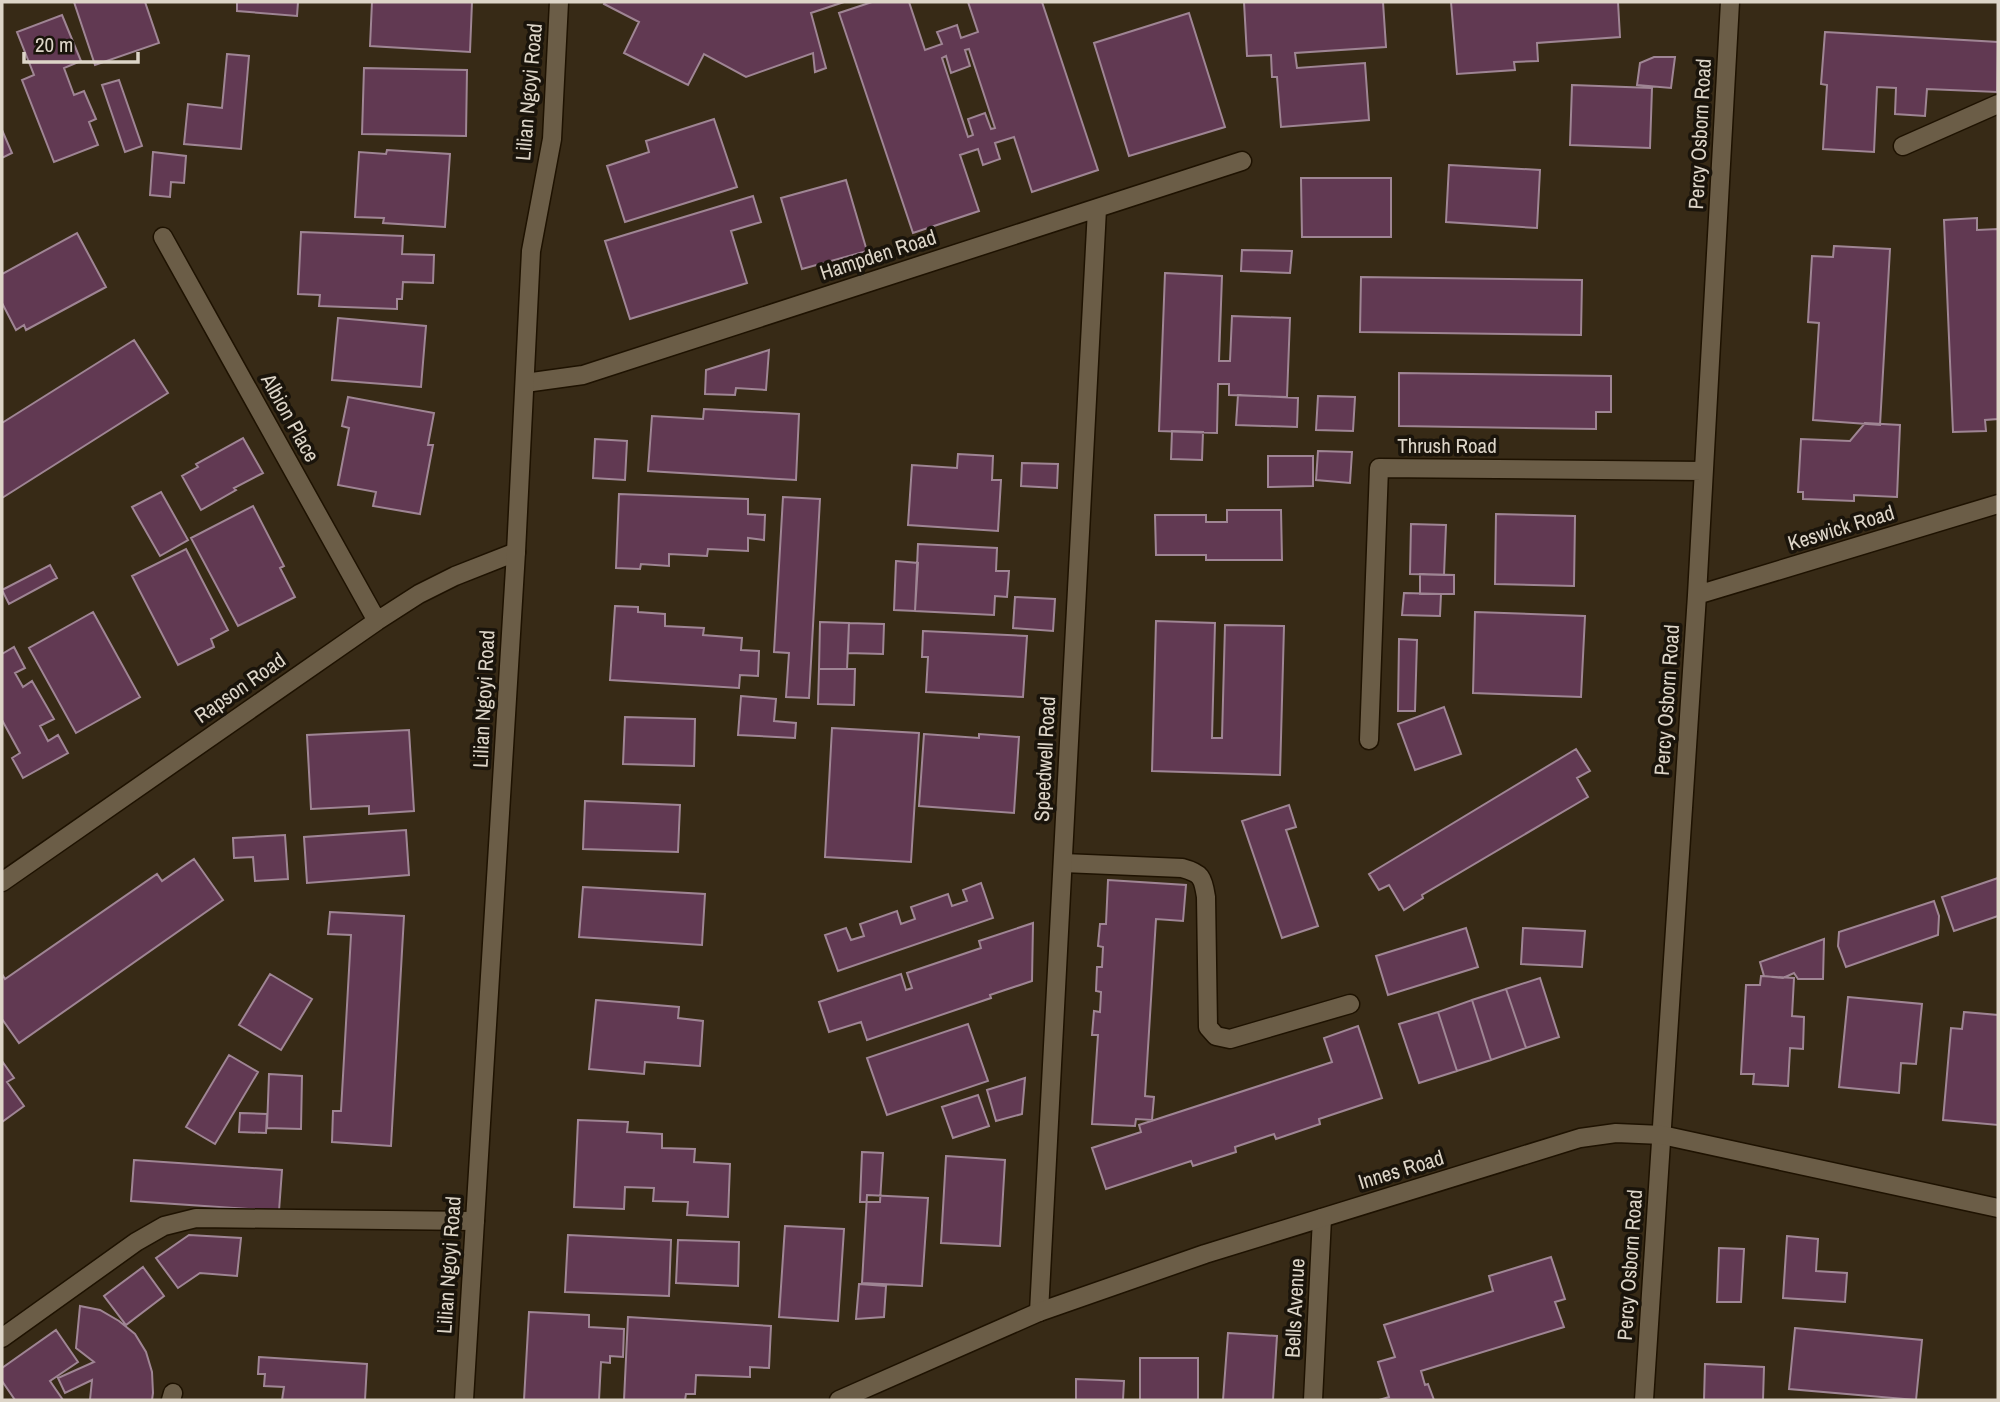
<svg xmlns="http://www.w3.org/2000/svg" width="2000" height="1402" viewBox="0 0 2000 1402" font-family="'Archivo Narrow',sans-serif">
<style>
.building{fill:#613952;stroke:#9f8594;stroke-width:2;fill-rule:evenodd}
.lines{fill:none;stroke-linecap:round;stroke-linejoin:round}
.service-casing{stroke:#1e1201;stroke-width:21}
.minor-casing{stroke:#1e1201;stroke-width:21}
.tertiary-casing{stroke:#1e1201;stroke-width:21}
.service{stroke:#6b5d47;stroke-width:18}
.minor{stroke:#6b5d47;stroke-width:18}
.tertiary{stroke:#6b5d47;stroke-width:18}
.labels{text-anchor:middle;stroke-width:7;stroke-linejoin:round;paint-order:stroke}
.street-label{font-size:21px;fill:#ddd5c8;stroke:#1a140b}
</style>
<rect width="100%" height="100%" fill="#372a16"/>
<!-- building -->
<path class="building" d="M 74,2 L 145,2 L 159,43 L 95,65 Z
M 237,2 L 298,2 L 297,16 L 237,11 Z
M 372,2 L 472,2 L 470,52 L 370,46 Z
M 605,2 L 844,2 L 811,13 L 826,68 L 815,72 L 813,53 L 746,77 L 704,54 L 688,85 L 624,53 L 639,22 L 604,4 Z
M 872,2 L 909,2 L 925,50 L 942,44 L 937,32 L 957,25 L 961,38 L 978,32 L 968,2 L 1042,2 L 1098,170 L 1032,192 L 1014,137 L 995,143 L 1000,159 L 983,165 L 978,149 L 960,155 L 979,211 L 913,233 L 839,13 ZM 969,49 L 995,128 L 991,129 L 985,113 L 968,119 L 973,135 L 968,137 L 942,58 L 946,56 L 951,73 L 970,66 L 965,50 Z
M 1244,2 L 1383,2 L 1386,47 L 1295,53 L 1297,68 L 1365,63 L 1369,120 L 1281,127 L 1277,77 L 1272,77 L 1271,55 L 1247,56 Z
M 1451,2 L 1618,2 L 1620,37 L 1537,43 L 1538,61 L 1514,62 L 1515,70 L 1457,74 Z
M 1189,13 L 1225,127 L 1129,156 L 1094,43 Z
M 62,15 L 81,61 L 64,68 L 74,95 L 84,91 L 96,119 L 89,122 L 98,145 L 54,162 L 22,80 L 34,75 L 17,32 Z
M 1825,32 L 1998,42 L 1997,92 L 1927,89 L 1925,116 L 1895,114 L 1896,88 L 1877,87 L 1874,152 L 1823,149 L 1827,85 L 1821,84 Z
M 227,54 L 249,56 L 241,149 L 184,144 L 188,104 L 222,108 Z
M 1654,57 L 1675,57 L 1671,88 L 1637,85 L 1640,63 Z
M 364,68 L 467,70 L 466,136 L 362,134 Z
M 119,80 L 142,146 L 125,152 L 102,85 Z
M 1572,85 L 1652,88 L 1650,148 L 1570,145 Z
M 714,119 L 737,187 L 625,222 L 607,166 L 649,152 L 646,141 Z
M 2,130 L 12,153 L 2,158 Z
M 387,150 L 450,154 L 445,227 L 383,223 L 384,218 L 355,217 L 359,152 L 386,154 Z
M 153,152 L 186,156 L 184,183 L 171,182 L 170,197 L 150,195 Z
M 1449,165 L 1540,170 L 1537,228 L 1446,222 Z
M 1301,178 L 1391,178 L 1391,237 L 1302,237 Z
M 846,180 L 867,251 L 802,269 L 781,198 Z
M 753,196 L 761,222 L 731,231 L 747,283 L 630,319 L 605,241 Z
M 1977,218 L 1977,230 L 1998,229 L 1998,419 L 1985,420 L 1986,431 L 1953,432 L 1944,220 Z
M 301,232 L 403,236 L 402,254 L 434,255 L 433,283 L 403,282 L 402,299 L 397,299 L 397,309 L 319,306 L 320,295 L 298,294 Z
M 77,233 L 106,287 L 26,330 L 24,325 L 16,330 L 2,303 L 2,274 Z
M 1834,246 L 1890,249 L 1880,425 L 1813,420 L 1819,323 L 1808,322 L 1812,256 L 1833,257 Z
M 1242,250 L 1292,251 L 1290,273 L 1241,271 Z
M 1165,273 L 1222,276 L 1219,361 L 1230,361 L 1232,316 L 1290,318 L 1287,397 L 1229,395 L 1229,384 L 1218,384 L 1217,433 L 1159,431 Z
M 1361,277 L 1582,280 L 1581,335 L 1360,332 Z
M 338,318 L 426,326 L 421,387 L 332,380 Z
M 134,340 L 168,393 L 2,498 L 2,423 Z
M 769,350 L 766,390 L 736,388 L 735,395 L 705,394 L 706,370 Z
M 1399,373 L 1611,376 L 1611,412 L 1596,412 L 1596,429 L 1399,426 Z
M 1238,395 L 1298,398 L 1297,427 L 1236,425 Z
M 1318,396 L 1355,397 L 1353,431 L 1316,430 Z
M 348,397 L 434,413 L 428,445 L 433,445 L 420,514 L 373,506 L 376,492 L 338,485 L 349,428 L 342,426 Z
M 704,409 L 799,414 L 796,480 L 648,471 L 652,416 L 703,419 Z
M 1865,423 L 1900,425 L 1897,497 L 1854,495 L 1854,501 L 1803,499 L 1803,492 L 1798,492 L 1801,439 L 1850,441 Z
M 1172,431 L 1203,432 L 1202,460 L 1171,459 Z
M 243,438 L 263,473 L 234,488 L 236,490 L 201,510 L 182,476 L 198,467 L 196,464 Z
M 595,439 L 627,441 L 625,480 L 593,478 Z
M 1318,451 L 1352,452 L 1350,483 L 1316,480 Z
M 958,454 L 993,456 L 992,480 L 1001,480 L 998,531 L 908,525 L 912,465 L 957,468 Z
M 1268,456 L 1313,456 L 1313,486 L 1268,487 Z
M 1022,463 L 1058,464 L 1057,488 L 1021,486 Z
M 161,492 L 188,540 L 160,556 L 132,507 Z
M 619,494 L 748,499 L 748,514 L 765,515 L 764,540 L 748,538 L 748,551 L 708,549 L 707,556 L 669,554 L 669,566 L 641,564 L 640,569 L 616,568 Z
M 783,497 L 820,499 L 809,698 L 786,697 L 789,653 L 774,652 Z
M 253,506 L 284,566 L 280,568 L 295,597 L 238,626 L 191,538 Z
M 1227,510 L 1281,510 L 1282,560 L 1206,560 L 1206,555 L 1156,555 L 1155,515 L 1206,515 L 1206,522 L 1227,522 Z
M 1496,514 L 1575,516 L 1574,586 L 1495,584 Z
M 1411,524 L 1446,525 L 1444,575 L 1410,574 Z
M 918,544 L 997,548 L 996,571 L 1009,571 L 1007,597 L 995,596 L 994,615 L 915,611 Z
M 186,549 L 228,630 L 211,639 L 214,647 L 178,665 L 132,576 Z
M 896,561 L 918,563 L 915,611 L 894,610 Z
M 50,565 L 57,578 L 9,604 L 2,590 Z
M 1420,574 L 1454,575 L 1454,594 L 1420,594 Z
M 1404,593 L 1441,594 L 1440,616 L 1402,615 Z
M 1015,597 L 1055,599 L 1053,631 L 1013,628 Z
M 615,606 L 638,607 L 638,612 L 665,614 L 665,626 L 704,628 L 703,635 L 742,638 L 741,650 L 759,651 L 758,676 L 740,675 L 739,688 L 610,680 Z
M 93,612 L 140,697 L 76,733 L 29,648 Z
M 1475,612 L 1585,616 L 1581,697 L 1473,693 Z
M 1156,621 L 1215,623 L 1212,738 L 1222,738 L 1225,625 L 1284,626 L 1280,775 L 1152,771 Z
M 820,622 L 849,623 L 847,669 L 819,669 Z
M 849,623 L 884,624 L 883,654 L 848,653 Z
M 923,631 L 1027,636 L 1023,697 L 926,692 L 928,657 L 922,657 Z
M 1399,639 L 1417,640 L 1415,711 L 1398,711 Z
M 14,647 L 25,668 L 15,673 L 23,687 L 32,681 L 54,719 L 40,726 L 48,741 L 58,735 L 68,753 L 23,778 L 12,758 L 20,753 L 2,720 L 2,654 Z
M 819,669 L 855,669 L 854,705 L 818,704 Z
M 741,696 L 776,699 L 774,721 L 796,723 L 795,738 L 738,735 Z
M 1444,707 L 1461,754 L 1415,770 L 1398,724 Z
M 625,717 L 695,719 L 694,766 L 623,764 Z
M 832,728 L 919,733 L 911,862 L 825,857 Z
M 409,730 L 414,811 L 369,814 L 369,806 L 311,809 L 307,735 Z
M 924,734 L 979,738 L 979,734 L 1019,737 L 1014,813 L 919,806 Z
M 1576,749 L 1590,771 L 1577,778 L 1588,797 L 1422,895 L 1423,898 L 1404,910 L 1389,885 L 1379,890 L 1369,874 Z
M 585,801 L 680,805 L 678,852 L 583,849 Z
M 1289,805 L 1296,827 L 1286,830 L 1318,926 L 1282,938 L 1242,821 Z
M 406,830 L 409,875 L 307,883 L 304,837 Z
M 285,835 L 288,879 L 255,881 L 253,857 L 234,858 L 233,838 Z
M 194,859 L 223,900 L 19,1043 L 2,1019 L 2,974 L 5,979 L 157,874 L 162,881 Z
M 1998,878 L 1998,916 L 1954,931 L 1942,897 Z
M 1108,880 L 1186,885 L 1183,921 L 1156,919 L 1145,1096 L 1154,1097 L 1152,1120 L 1136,1119 L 1135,1126 L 1092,1124 L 1098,1035 L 1092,1035 L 1094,1011 L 1100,1012 L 1101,992 L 1096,991 L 1097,967 L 1102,967 L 1103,947 L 1098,946 L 1100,924 L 1106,924 Z
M 981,883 L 993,918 L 838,971 L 825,935 L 846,928 L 851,940 L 864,936 L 860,924 L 897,911 L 901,924 L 915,919 L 911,907 L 948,894 L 952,906 L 967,901 L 963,890 Z
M 583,887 L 705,894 L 702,945 L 579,937 Z
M 1934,901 L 1939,916 L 1938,935 L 1846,967 L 1838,946 L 1839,932 Z
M 330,912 L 404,916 L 391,1146 L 332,1142 L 333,1111 L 341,1111 L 351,935 L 328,934 Z
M 1033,923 L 1032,981 L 990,995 L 991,998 L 867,1040 L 861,1022 L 829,1032 L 819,1002 L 901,974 L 906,990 L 912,988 L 907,973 L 981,948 L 979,941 Z
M 1466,928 L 1478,967 L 1388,995 L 1376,956 Z
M 1523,928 L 1585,931 L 1582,967 L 1521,964 Z
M 1824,939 L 1823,979 L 1798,979 L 1794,973 L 1783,978 L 1764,976 L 1760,962 Z
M 270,974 L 312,999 L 281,1050 L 239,1025 Z
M 1761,976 L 1794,978 L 1792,1016 L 1804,1017 L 1803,1049 L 1790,1048 L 1788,1086 L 1753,1084 L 1754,1074 L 1741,1074 L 1746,985 L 1760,985 Z
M 1540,978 L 1559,1037 L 1526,1048 L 1506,989 Z
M 1506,989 L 1526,1048 L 1491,1060 L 1472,1000 Z
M 1848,997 L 1922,1004 L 1916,1064 L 1901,1063 L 1899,1093 L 1839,1087 Z
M 596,1000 L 679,1007 L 678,1018 L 703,1021 L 700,1066 L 645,1062 L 644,1074 L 589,1069 Z
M 1472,1000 L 1491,1060 L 1457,1071 L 1438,1012 Z
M 1438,1012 L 1457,1071 L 1419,1083 L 1399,1024 Z
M 1964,1012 L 1998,1015 L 1998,1125 L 1943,1120 L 1951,1028 L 1962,1029 Z
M 968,1024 L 988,1081 L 887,1115 L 867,1058 Z
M 1358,1026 L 1382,1098 L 1319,1119 L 1320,1124 L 1276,1139 L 1274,1134 L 1235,1147 L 1236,1152 L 1193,1166 L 1191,1161 L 1106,1189 L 1092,1148 L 1141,1132 L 1139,1125 L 1332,1062 L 1324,1038 Z
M 229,1055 L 258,1072 L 215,1144 L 186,1127 Z
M 2,1061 L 14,1078 L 7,1082 L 24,1106 L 2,1122 Z
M 269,1074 L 302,1076 L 301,1129 L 267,1128 Z
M 1025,1078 L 1022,1114 L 996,1121 L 987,1090 Z
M 978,1095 L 989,1126 L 953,1138 L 942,1107 Z
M 240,1113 L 267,1114 L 266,1133 L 239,1132 Z
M 578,1120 L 628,1122 L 627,1132 L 662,1134 L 662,1148 L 695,1149 L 694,1162 L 730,1164 L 728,1217 L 687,1215 L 688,1202 L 653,1201 L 654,1188 L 625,1187 L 624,1209 L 574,1207 Z
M 862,1152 L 883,1153 L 880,1202 L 860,1202 Z
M 946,1156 L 1005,1160 L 1000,1246 L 941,1243 Z
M 134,1160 L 282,1170 L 279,1211 L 131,1201 Z
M 867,1195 L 928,1198 L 922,1286 L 862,1283 Z
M 785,1226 L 844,1229 L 838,1321 L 779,1317 Z
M 189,1235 L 241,1238 L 237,1276 L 200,1273 L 178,1288 L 156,1258 Z
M 568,1235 L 671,1240 L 669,1296 L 565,1292 Z
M 1787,1236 L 1818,1239 L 1816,1271 L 1847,1273 L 1845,1302 L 1783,1298 Z
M 678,1240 L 739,1242 L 738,1286 L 676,1283 Z
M 1719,1248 L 1744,1249 L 1741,1302 L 1717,1302 Z
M 1551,1257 L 1565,1299 L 1555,1302 L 1564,1327 L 1421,1371 L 1425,1385 L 1428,1384 L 1434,1400 L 1379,1400 L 1389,1397 L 1378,1362 L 1395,1357 L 1384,1325 L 1493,1291 L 1489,1276 Z
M 143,1267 L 164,1296 L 126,1325 L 104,1296 Z
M 859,1284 L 886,1286 L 884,1317 L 856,1319 Z
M 80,1306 L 100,1310 L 119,1321 L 135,1334 L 146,1352 L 152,1372 L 153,1393 L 152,1400 L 90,1400 L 92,1380 L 65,1393 L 58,1378 L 94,1362 L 76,1348 Z
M 529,1312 L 589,1315 L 589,1327 L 624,1329 L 623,1357 L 610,1356 L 610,1363 L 601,1362 L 599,1400 L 524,1400 Z
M 628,1317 L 771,1326 L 769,1368 L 750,1367 L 750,1377 L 696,1375 L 695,1394 L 686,1394 L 685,1400 L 624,1400 Z
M 1795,1328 L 1922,1340 L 1916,1400 L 1789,1389 Z
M 56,1330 L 78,1362 L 50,1381 L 63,1400 L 15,1400 L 2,1381 L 2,1368 Z
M 1228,1333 L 1277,1336 L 1273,1400 L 1223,1400 Z
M 259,1357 L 367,1364 L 365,1400 L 282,1400 L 284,1387 L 264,1386 L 265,1374 L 258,1374 Z
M 1140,1358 L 1198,1358 L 1198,1400 L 1140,1400 Z
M 1705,1364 L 1764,1367 L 1763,1400 L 1704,1400 Z
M 1076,1379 L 1124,1381 L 1123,1400 L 1076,1400 Z"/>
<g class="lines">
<defs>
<path id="service" d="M 1903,146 L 1998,104
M 1063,863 L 1182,868 C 1201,873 1203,877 1206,897 L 1208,1027 L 1216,1036 L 1230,1039 L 1350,1004
M 2,1338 L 136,1242 L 164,1226 L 196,1218 L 475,1221
M 171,1400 L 173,1393"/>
<path id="minor" d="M 163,237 L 377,621
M 525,383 L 583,375 L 1242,161
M 1697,595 L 1998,504
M 1369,740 L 1379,468 L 1703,471
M 2,882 L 377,621 L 419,594 L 455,576 L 516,552
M 1039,1312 L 1097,209
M 1313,1400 L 1322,1218
M 1644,1400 L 1697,595 L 1730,2"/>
<path id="tertiary" d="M 464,1400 L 516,552 L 531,251 L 552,139 L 559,2
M 839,1400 L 1039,1312 L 1205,1254 L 1580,1138 L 1616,1133 L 1662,1135 L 1998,1208"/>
</defs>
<!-- service casing -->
<use href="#service" class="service-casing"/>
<!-- minor casing -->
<use href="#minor" class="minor-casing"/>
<!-- tertiary casing -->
<use href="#tertiary" class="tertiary-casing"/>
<!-- service -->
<use href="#service" class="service"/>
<!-- minor -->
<use href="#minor" class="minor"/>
<!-- tertiary -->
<use href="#tertiary" class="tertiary"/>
</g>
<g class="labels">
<!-- street labels -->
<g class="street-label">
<text transform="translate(529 92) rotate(-85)" y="7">Lilian Ngoyi Road</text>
<text transform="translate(1700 134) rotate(-87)" y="7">Percy Osborn Road</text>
<text transform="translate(878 255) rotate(-18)" y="7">Hampden Road</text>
<text transform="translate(290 418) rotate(61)" y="7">Albion Place</text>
<text x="1447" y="453">Thrush Road</text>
<text transform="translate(1841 528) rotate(-17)" y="7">Keswick Road</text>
<text transform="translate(240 688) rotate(-35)" y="7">Rapson Road</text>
<text transform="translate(484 699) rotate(-87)" y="7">Lilian Ngoyi Road</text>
<text transform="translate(1667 700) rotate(-86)" y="7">Percy Osborn Road</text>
<text transform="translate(1045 759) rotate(-87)" y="7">Speedwell Road</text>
<text transform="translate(1401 1170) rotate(-17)" y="7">Innes Road</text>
<text transform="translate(449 1265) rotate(-86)" y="7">Lilian Ngoyi Road</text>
<text transform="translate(1630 1265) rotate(-86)" y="7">Percy Osborn Road</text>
<text transform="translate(1295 1308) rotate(-87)" y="7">Bells Avenue</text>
</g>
</g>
<!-- border -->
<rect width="2000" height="1402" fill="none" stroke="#ddd5c8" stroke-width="7"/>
<!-- scale -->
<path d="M24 52v10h114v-10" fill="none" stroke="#ddd5c8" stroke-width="3.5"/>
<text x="35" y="52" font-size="21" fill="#ddd5c8" stroke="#1a140b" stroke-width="5" paint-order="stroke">20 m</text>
</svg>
